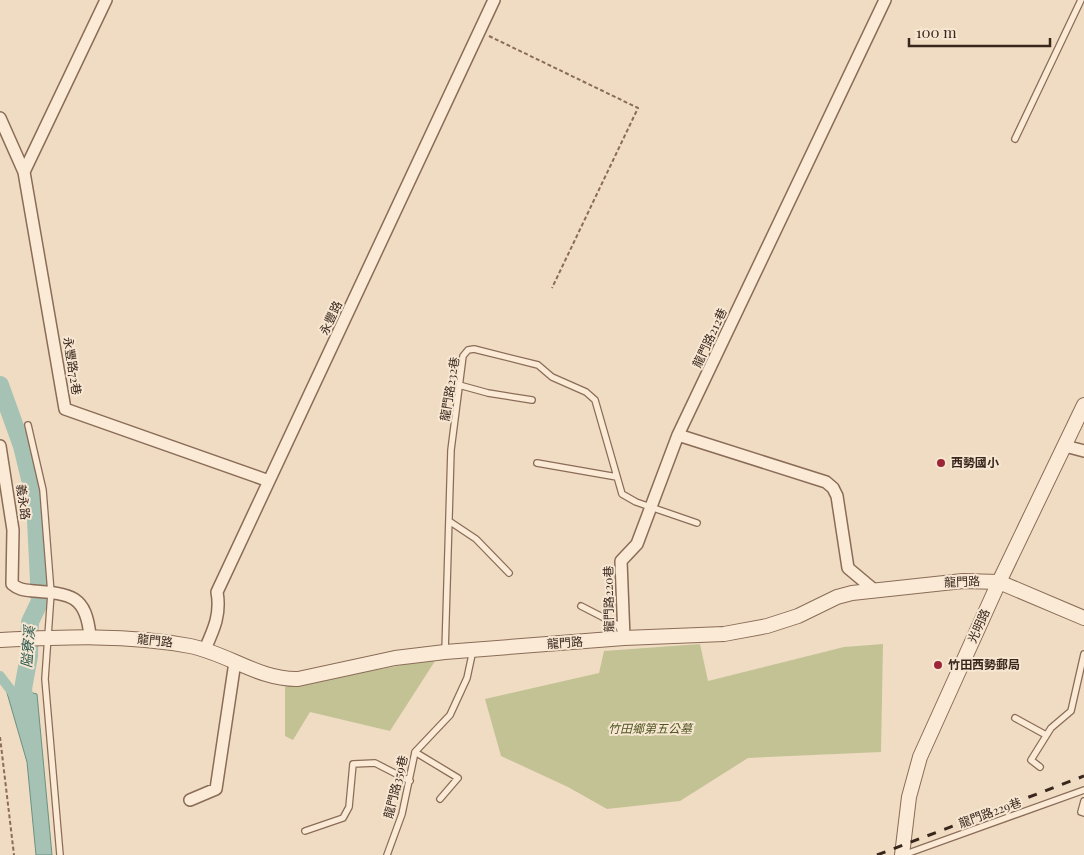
<svg xmlns="http://www.w3.org/2000/svg" width="1084" height="855" viewBox="0 0 1084 855" font-family="'Playfair Display','Noto Sans TC',serif">
<style>
.cemetery{fill:#c3c295}
.water{fill:#a5c2b5;stroke:#6b9182}
.lines{fill:none;stroke-linecap:round;stroke-linejoin:round}
.canal{stroke:#a5c2b5;stroke-width:10}
.river{stroke:#a5c2b5;stroke-width:18}
.service-casing{stroke:#8a6c58;stroke-width:8}
.minor-casing{stroke:#8a6c58;stroke-width:14}
.tertiary-casing{stroke:#8a6c58;stroke-width:16}
.path{stroke:#8a6c58;stroke-width:2;stroke-dasharray:4 2.5;stroke-linecap:butt}
.service{stroke:#faead6;stroke-width:5.5}
.minor{stroke:#faead6;stroke-width:11}
.tertiary{stroke:#faead6;stroke-width:14}
.rail{stroke:#39271d;stroke-width:3;stroke-dasharray:9 9;stroke-linecap:butt}
.poi-dot{fill:#9c2637;stroke:#f7e7d2;stroke-width:2}
.labels{text-anchor:middle;stroke-width:4;stroke-linejoin:round;paint-order:stroke}
.street-label{font-size:12px;fill:#39271d;stroke:#f7e7d2}
.poi-label{font-size:12px;font-weight:bold;fill:#39271d;stroke:#f7e7d2;text-anchor:start}
.park-label{font-size:12px;font-style:italic;fill:#515723;stroke:#f7e7d2}
.water-label{font-size:14px;font-style:italic;fill:#2c5a51;stroke:#f7e7d2}
</style>
<rect width="100%" height="100%" fill="#f0dcc2"/>
<!-- cemetery -->
<path class="cemetery" d="M 700,644 L 708,681 L 844,647 L 883,644 L 881,752 L 748,758 L 680,801 L 607,809 L 568,787 L 501,756 L 485,699 L 599,673 L 604,651 Z
M 435,661 L 390,731 L 310,712 L 293,740 L 285,736 L 285,687 L 408,664 Z"/>
<!-- water -->
<path class="water" d="M 5,686 L 37,694 L 52,855 L 36,855 L 27,762 Z"/>
<g class="lines">
<!-- canal -->
<path class="canal" d="M 0,676 L 16,697"/>
<!-- river -->
<path class="river" d="M 0,385 L 22,446 L 35,500 L 40,601 L 30,622 L 29,656 L 23,689 L 27,713"/>
<defs>
<path id="service" d="M 1015,139 L 1081,0
M 459,385 L 488,393 L 532,400
M 28,425 L 43,490 L 51,593 L 45,679 L 60,855
M 537,463 L 617,477
M 449,521 L 476,539 L 509,573
M 581,606 L 618,625 L 621,632
M 445,652 L 451,450 L 463,356 L 468,350 L 474,349 L 538,365 L 552,377 L 586,392 L 595,400 L 622,494 L 636,502 L 697,523
M 1015,718 L 1046,735
M 415,752 L 458,778 L 440,799
M 1040,767 L 1031,760 L 1051,728 L 1071,711 L 1084,654
M 1084,801 L 1081,812 L 1084,813
M 305,831 L 343,818 L 349,807 L 353,764 L 375,763 L 410,781
M 387,855 L 402,814 L 415,752 L 450,715 L 467,678 L 473,650
M 903,855 L 1084,790"/>
<path id="minor" d="M 0,118 L 24,172 L 65,409 L 269,481
M 24,172 L 106,0
M 678,435 L 826,482 L 833,488 L 837,496 L 848,568 L 873,589
M 0,446 L 13,530 L 12,584 C 19,590 24,590 34,591 C 71,594 86,595 90,636
M 1065,446 L 1084,451
M 624,638 L 621,561 L 637,544 L 678,435 L 885,0
M 205,649 C 214,629 221,614 217,592 L 494,0
M 190,800 L 216,789 L 235,662"/>
<path id="tertiary" d="M 0,640 C 64,637 127,634 190,646 C 227,653 259,680 298,679 L 395,658 L 445,652 L 624,638 L 724,634 L 767,626 L 798,616 L 837,597 L 852,593 L 963,581 L 999,582 L 1084,618
M 902,855 L 909,797 L 920,757 L 999,582 L 1084,405"/>
</defs>
<!-- service casing -->
<use href="#service" class="service-casing"/>
<!-- minor casing -->
<use href="#minor" class="minor-casing"/>
<!-- tertiary casing -->
<use href="#tertiary" class="tertiary-casing"/>
<!-- path -->
<path class="path" d="M 489,36 L 638,108 L 552,288
M 0,737 L 14,855"/>
<!-- service -->
<use href="#service" class="service"/>
<!-- minor -->
<use href="#minor" class="minor"/>
<!-- tertiary -->
<use href="#tertiary" class="tertiary"/>
<!-- rail -->
<path class="rail" d="M 877,855 L 1084,776"/>
</g>
<!-- markers -->
<g class="poi-dot">
<circle cx="941" cy="463" r="5"/>
<circle cx="938" cy="665" r="5"/>
</g>
<g class="labels">
<!-- street labels -->
<g class="street-label">
<text transform="translate(331 318) rotate(-65)" y="4">永豐路</text>
<text transform="translate(710 338) rotate(-65)" y="4">龍門路212巷</text>
<text transform="translate(72 366) rotate(81)" y="4">永豐路72巷</text>
<text transform="translate(450 389) rotate(-81)" y="4">龍門路232巷</text>
<text transform="translate(23 502) rotate(82)" y="4">義永路</text>
<text transform="translate(962 582) rotate(-2)" y="4">龍門路</text>
<text transform="translate(609 599) rotate(-91)" y="4">龍門路220巷</text>
<text transform="translate(979 626) rotate(-66)" y="4">光明路</text>
<text transform="translate(155 641) rotate(6)" y="4">龍門路</text>
<text transform="translate(565 643) rotate(-4)" y="4">龍門路</text>
<text transform="translate(396 787) rotate(-76)" y="4">龍門路359巷</text>
<text transform="translate(990 813) rotate(-20)" y="4">龍門路229巷</text>
</g>
<!-- poi labels -->
<g class="poi-label">
<text x="951" y="467">西勢國小</text>
<text x="948" y="669">竹田西勢郵局</text>
</g>
<!-- park labels -->
<g class="park-label">
<text x="650" y="733">竹田鄉第五公墓</text>
</g>
<!-- water labels -->
<g class="water-label">
<text transform="translate(28 647) rotate(-85)" y="5">隘寮溪</text>
</g>
</g>
<!-- scale -->
<path d="M909 38v8h141v-8" fill="none" stroke="#39271d" stroke-width="2.5"/>
<text x="916" y="38" font-size="15" fill="#39271d" stroke="#f7e7d2" stroke-width="4" paint-order="stroke">100 m</text>
</svg>
